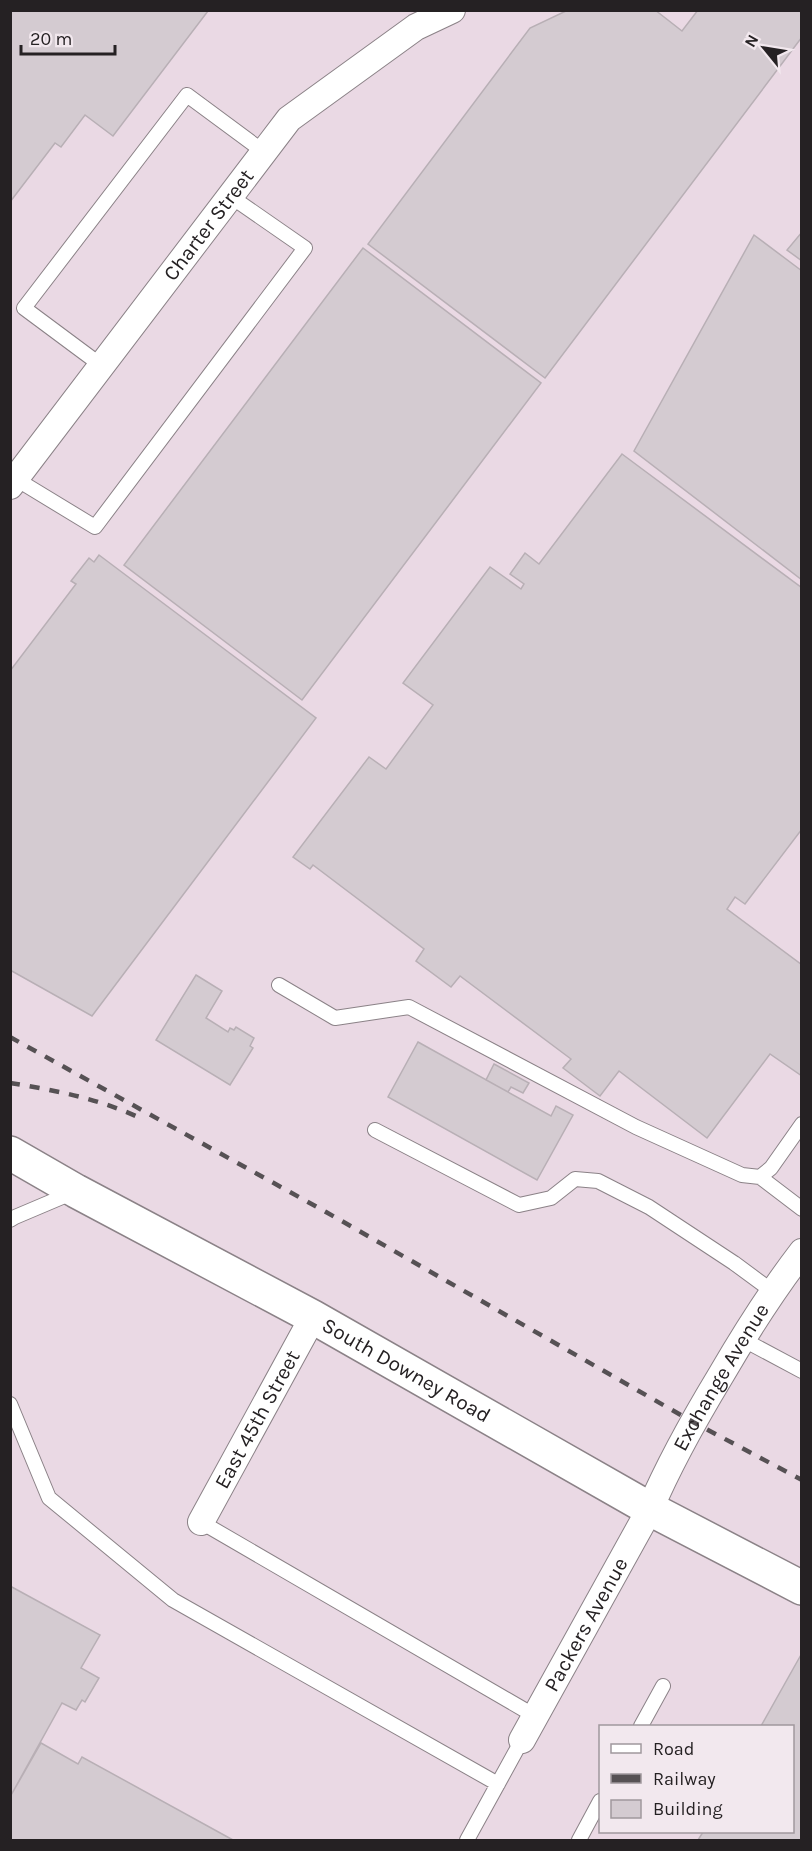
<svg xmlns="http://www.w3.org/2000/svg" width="812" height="1851" viewBox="0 0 812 1851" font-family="Karla,sans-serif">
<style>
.built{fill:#ead9e4;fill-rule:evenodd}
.building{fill:#d4cbd1;stroke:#b8afb5;stroke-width:1.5}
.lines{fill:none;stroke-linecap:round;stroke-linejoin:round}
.service-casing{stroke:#8b8287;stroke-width:16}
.minor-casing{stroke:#8b8287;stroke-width:28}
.secondary-casing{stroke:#8b8287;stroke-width:36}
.service{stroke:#fff;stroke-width:14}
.minor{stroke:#fff;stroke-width:26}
.secondary{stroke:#fff;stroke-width:33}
.rail{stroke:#565154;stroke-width:4.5;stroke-dasharray:10 10;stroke-linecap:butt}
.labels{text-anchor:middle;stroke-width:4.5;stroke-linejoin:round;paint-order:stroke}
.street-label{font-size:21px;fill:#252123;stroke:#f2e8ee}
</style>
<rect width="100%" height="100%" fill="#f2e8ee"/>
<!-- built -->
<path class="built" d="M 11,11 L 801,11 L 801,1840 L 11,1840 ZM 600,1726 L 792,1726 L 792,1832 L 600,1832 Z"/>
<!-- building -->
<path class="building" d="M 10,10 L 208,10 L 208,11 L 113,136 L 85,115 L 61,147 L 55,143 L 10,202 Z
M 568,10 L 655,10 L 682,31 L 698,10 L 798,10 L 802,13 L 802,37 L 545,378 L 368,244 L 530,28 Z
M 802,232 L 802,261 L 787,250 Z
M 754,235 L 802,271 L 802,580 L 634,451 Z
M 363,248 L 541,383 L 302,700 L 124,565 Z
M 622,454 L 802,588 L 802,829 L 745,904 L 735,897 L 727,909 L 802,965 L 802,1076 L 770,1054 L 707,1138 L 619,1071 L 600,1096 L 563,1068 L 571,1059 L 460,976 L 451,987 L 416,961 L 424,949 L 313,865 L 310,869 L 293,857 L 369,757 L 386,769 L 433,705 L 403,683 L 490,567 L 521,589 L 524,584 L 510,574 L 525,553 L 539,564 Z
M 99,555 L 316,718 L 92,1016 L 10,970 L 10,671 L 76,584 L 71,581 L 89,558 L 94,562 Z
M 196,975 L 222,991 L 206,1018 L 228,1032 L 230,1028 L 234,1030 L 236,1027 L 254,1038 L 250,1046 L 253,1048 L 230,1085 L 156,1040 Z
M 418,1042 L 551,1116 L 556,1106 L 573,1115 L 537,1180 L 388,1097 Z
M 494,1064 L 529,1083 L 523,1093 L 511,1087 L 508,1092 L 486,1080 Z
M 10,1586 L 100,1635 L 81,1668 L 99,1678 L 85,1702 L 82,1700 L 76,1710 L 62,1703 L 10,1797 Z
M 802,1653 L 802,1840 L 698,1840 L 703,1832 L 792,1832 L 792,1726 L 761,1726 Z
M 41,1743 L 78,1764 L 82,1757 L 233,1840 L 10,1840 L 10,1797 Z"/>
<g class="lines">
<defs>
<path id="service" d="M 102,366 L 24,308 L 187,95 L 264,152
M 16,479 L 95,527 L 305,248 L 230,196
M 279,985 L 335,1018 L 409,1007 L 636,1127 L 742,1175 L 760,1177 L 802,1209
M 375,1130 L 519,1205 L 551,1198 L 575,1179 L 598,1181 L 649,1207 L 734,1263 L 772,1291
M 760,1177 L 771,1168 L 802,1124
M 10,1220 L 15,1217 L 74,1192
M 742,1339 L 802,1371
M 10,1404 L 49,1498 L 173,1600 L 498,1784
M 201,1522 L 535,1716
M 641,1726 L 663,1686
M 467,1840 L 522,1740
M 579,1840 L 600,1801"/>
<g id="minor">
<path id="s1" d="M 10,486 L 289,119 L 416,27 L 452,10"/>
<path id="s2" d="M 201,1522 L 313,1317"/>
<path id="s3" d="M 522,1740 L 650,1509 C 670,1462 695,1418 721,1375 C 746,1332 772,1291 802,1252"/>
</g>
<g id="secondary">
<path id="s4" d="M 10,1153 L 76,1191 L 313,1317 L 650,1509 L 802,1588"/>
</g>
</defs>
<!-- service casing -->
<use href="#service" class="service-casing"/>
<!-- minor casing -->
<use href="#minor" class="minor-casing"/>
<!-- secondary casing -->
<use href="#secondary" class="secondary-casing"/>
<!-- service -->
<use href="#service" class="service"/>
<!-- minor -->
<use href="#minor" class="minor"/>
<!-- secondary -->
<use href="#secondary" class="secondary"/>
<!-- rail -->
<path class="rail" d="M 10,1037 L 326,1212 L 693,1422 L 802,1480
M 10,1083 C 54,1090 100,1099 140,1118"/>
</g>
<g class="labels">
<!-- street labels -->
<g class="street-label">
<text dy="7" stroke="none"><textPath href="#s1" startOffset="328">Charter Street</textPath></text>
<text dy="7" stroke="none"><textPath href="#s4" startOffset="452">South Downey Road</textPath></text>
<text dy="7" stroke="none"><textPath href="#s3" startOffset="414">Exchange Avenue</textPath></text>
<text dy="7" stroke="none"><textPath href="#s2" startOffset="117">East 45th Street</textPath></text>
<text dy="7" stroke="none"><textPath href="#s3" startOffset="132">Packers Avenue</textPath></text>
</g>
</g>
<!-- border -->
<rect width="812" height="1851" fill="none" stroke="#252123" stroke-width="24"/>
<!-- legend -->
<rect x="599" y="1725" width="195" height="108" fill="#f2e8ee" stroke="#a0989d" stroke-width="1.5"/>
<rect x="611" y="1744" width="30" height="9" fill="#ffffff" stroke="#a0989d" stroke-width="1.5"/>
<text x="653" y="1755" font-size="18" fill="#252123">Road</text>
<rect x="611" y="1774" width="30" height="9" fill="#565154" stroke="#a0989d" stroke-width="1.5"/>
<text x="653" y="1785" font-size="18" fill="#252123">Railway</text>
<rect x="611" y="1800" width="30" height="18" fill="#d4cbd1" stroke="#a0989d" stroke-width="1.5"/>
<text x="653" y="1815" font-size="18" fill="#252123">Building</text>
<!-- north arrow -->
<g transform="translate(764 48) rotate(300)" stroke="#f2e8ee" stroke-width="4.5" paint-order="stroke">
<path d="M0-4.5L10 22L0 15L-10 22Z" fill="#252123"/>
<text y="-9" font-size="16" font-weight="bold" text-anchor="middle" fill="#252123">N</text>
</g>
<!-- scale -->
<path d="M21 45v9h94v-9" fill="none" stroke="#252123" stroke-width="3"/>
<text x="30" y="45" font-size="18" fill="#252123" stroke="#f2e8ee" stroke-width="4.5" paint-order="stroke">20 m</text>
</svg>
